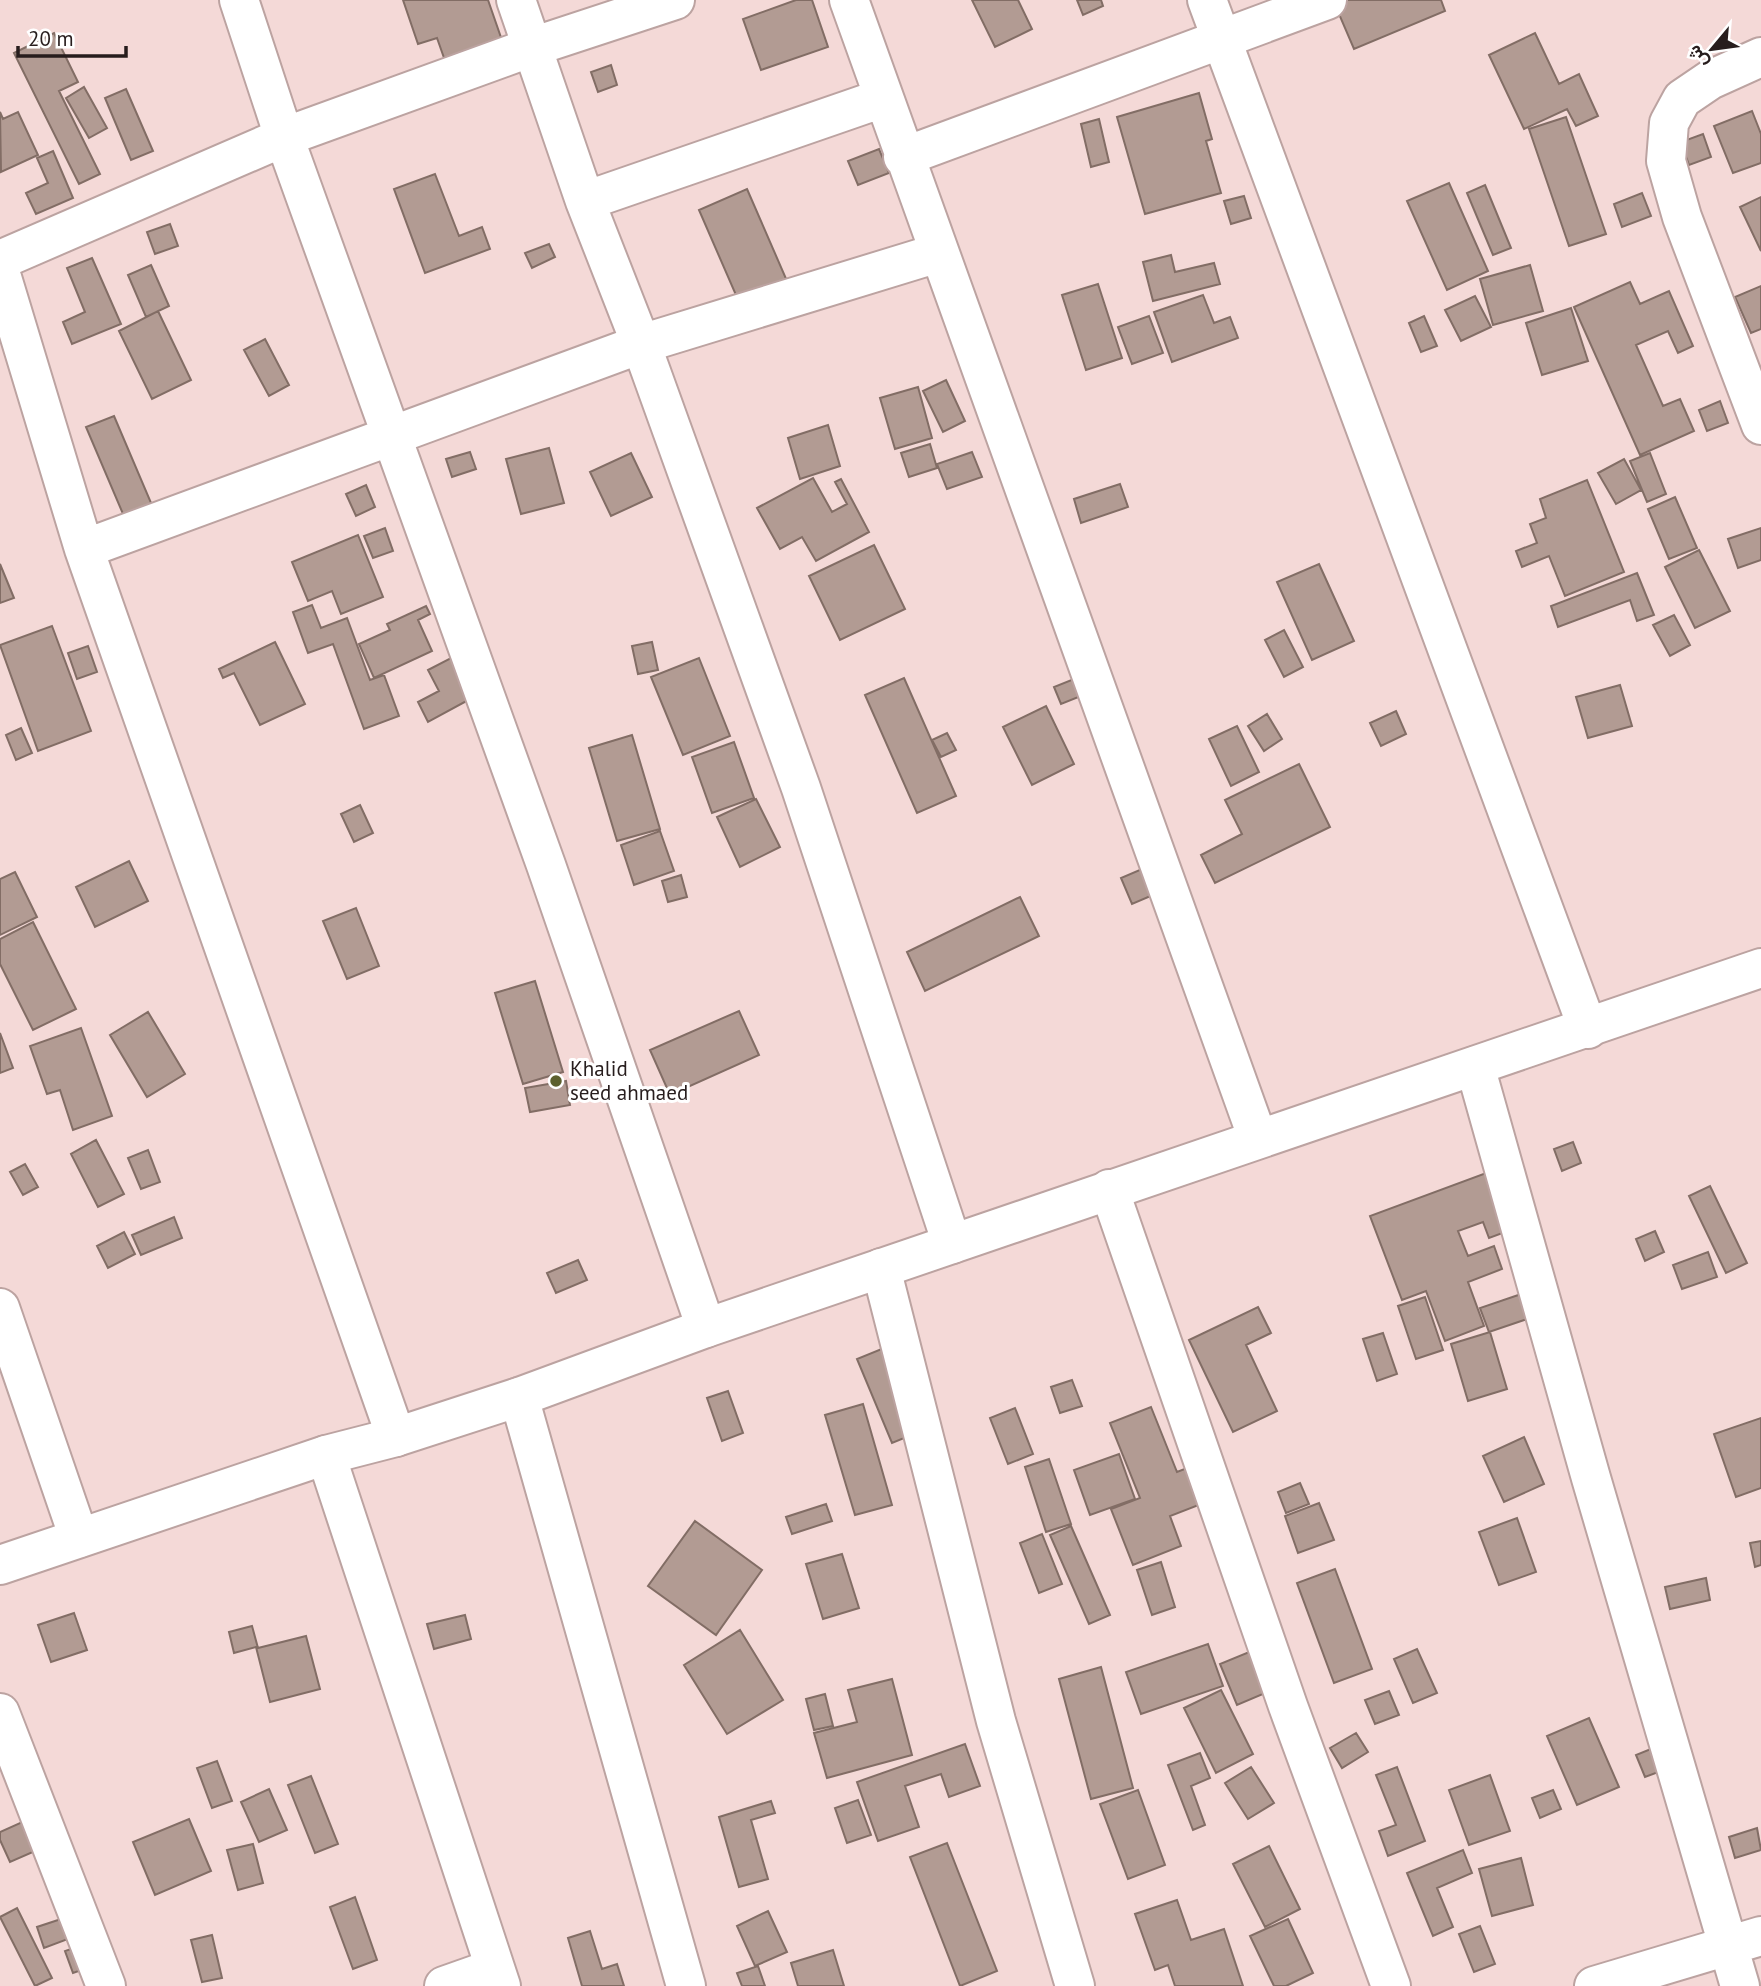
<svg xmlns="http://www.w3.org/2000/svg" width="1761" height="1986" viewBox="0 0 1761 1986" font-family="'PT Sans',Vazirmatn,sans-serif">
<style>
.building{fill:#b29b93;stroke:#826d65;stroke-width:2}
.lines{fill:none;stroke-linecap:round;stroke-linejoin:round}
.street-casing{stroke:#bca3a1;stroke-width:42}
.primary-casing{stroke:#bca3a1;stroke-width:42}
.street{stroke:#fff;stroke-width:38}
.primary{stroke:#fff;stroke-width:38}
.poi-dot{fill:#5c602e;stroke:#fff;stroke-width:2.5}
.labels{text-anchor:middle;stroke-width:6;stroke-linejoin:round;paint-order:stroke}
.poi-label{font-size:21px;fill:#271d1d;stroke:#fff;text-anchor:start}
</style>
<rect width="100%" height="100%" fill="#f4d9d7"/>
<!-- building -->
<path class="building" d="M 403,0 L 488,0 L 506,52 L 449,72 L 437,38 L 418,44 Z
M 796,0 L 812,0 L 828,47 L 761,70 L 743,19 Z
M 972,0 L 1018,0 L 1032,29 L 995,47 Z
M 1077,0 L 1101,0 L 1103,6 L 1083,15 Z
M 1333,0 L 1441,0 L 1445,11 L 1354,49 Z
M 54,33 L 78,82 L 59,91 L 100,174 L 79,184 L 14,53 Z
M 1535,33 L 1559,84 L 1579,74 L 1598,116 L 1576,126 L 1567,109 L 1524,129 L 1489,55 Z
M 611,65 L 617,85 L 598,92 L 591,72 Z
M 84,87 L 107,128 L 89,138 L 66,98 Z
M 126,89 L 153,151 L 131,160 L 105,98 Z
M 1199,93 L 1212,139 L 1206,141 L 1221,193 L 1145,214 L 1117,117 Z
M 1752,111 L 1761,134 L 1761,163 L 1733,173 L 1714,126 Z
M 0,112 L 3,119 L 18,112 L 38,155 L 1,172 Z
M 1566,117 L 1606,234 L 1569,246 L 1529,129 Z
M 1099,119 L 1109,162 L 1091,167 L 1081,124 Z
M 1703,134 L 1711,157 L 1689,165 L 1681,142 Z
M 879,149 L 889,173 L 858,185 L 848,161 Z
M 53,151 L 73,198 L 36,214 L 26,193 L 48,183 L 37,158 Z
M 435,174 L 459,236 L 482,227 L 490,249 L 425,273 L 394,189 Z
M 1449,183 L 1488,271 L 1447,290 L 1407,201 Z
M 1485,185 L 1511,248 L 1493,255 L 1467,193 Z
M 747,189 L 787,281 L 739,302 L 699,210 Z
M 1642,193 L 1651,216 L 1622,227 L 1614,204 Z
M 1244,196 L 1251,218 L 1231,224 L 1224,201 Z
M 1761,197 L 1761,251 L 1740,207 Z
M 170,224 L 178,246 L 155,254 L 147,232 Z
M 549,244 L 555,257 L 532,268 L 525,253 Z
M 1171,255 L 1175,272 L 1214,263 L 1220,284 L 1153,301 L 1143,262 Z
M 92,258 L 121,324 L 72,344 L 63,322 L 85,312 L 67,268 Z
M 151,265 L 169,306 L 146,317 L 128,275 Z
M 1530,265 L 1543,311 L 1493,325 L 1480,279 Z
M 1630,282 L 1640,304 L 1669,291 L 1693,346 L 1678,353 L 1668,331 L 1636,345 L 1663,406 L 1680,399 L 1694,431 L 1640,455 L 1574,307 Z
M 1098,284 L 1122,358 L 1086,370 L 1062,295 Z
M 1761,286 L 1761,329 L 1751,333 L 1735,297 Z
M 1203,295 L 1214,323 L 1230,317 L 1238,338 L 1172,362 L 1154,312 Z
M 1475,296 L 1491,327 L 1461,341 L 1445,310 Z
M 1571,308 L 1588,361 L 1542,375 L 1526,323 Z
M 158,311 L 191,380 L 152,399 L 119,331 Z
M 1149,316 L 1163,353 L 1132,364 L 1118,327 Z
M 1424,316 L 1437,346 L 1421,352 L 1409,323 Z
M 265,339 L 289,385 L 269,396 L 244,350 Z
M 946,380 L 965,421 L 943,432 L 923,391 Z
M 918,387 L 932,438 L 895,449 L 880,398 Z
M 1720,401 L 1728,423 L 1707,431 L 1699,410 Z
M 114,416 L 157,517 L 129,528 L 86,427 Z
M 828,425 L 840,466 L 800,479 L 788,438 Z
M 930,444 L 937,468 L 909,477 L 901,453 Z
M 549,448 L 564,503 L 521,514 L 506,459 Z
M 470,452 L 476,469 L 452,477 L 446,459 Z
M 972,452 L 982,477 L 947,489 L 937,464 Z
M 631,453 L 652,497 L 611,516 L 590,472 Z
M 1650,453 L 1666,494 L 1647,502 L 1630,461 Z
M 1624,459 L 1641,490 L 1616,504 L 1598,473 Z
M 813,478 L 832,512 L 847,504 L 835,482 L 841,479 L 869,532 L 816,561 L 802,537 L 780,549 L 757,508 Z
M 1587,480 L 1624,572 L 1565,596 L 1549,556 L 1522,567 L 1516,551 L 1537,543 L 1530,524 L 1546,518 L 1540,499 Z
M 1120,484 L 1128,507 L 1081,523 L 1074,499 Z
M 366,485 L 375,507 L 356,516 L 346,494 Z
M 1675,497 L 1697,548 L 1669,559 L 1648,509 Z
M 385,528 L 393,551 L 373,558 L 364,536 Z
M 1761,528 L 1761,560 L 1738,568 L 1728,539 Z
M 358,535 L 383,597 L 341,614 L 332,591 L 308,601 L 292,562 Z
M 874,545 L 905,609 L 840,640 L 809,576 Z
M 1699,550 L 1730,611 L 1695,628 L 1665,567 Z
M 0,564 L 14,598 L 0,603 Z
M 1319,564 L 1354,641 L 1312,660 L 1277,582 Z
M 1637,573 L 1654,615 L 1637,621 L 1630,600 L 1558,627 L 1551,606 Z
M 312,605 L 321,628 L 347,618 L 370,680 L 384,675 L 399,716 L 364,729 L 333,644 L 308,653 L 293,612 Z
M 426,606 L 430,614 L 418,620 L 432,651 L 374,678 L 359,644 L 390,630 L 387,624 Z
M 1674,615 L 1690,645 L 1670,656 L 1653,625 Z
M 52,626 L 91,731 L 38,751 L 0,645 Z
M 1284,630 L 1303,667 L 1284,677 L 1265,640 Z
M 275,642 L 305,704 L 260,725 L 234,673 L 223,678 L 219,669 Z
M 652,642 L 658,670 L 638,674 L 632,646 Z
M 88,646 L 97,672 L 77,679 L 68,653 Z
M 451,658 L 472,698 L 428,722 L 418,702 L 439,691 L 428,670 Z
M 699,658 L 730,736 L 683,755 L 651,677 Z
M 904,678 L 956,796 L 917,813 L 865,695 Z
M 1074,679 L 1081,696 L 1061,704 L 1054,687 Z
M 1620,685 L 1632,726 L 1588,738 L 1576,697 Z
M 1046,706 L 1074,764 L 1032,785 L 1003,727 Z
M 1396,711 L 1406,734 L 1381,746 L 1370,723 Z
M 1267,714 L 1282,739 L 1264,751 L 1248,726 Z
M 1237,726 L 1259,772 L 1231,786 L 1209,739 Z
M 21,728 L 32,753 L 16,760 L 6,735 Z
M 947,733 L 956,750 L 941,757 L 932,740 Z
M 632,735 L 660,829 L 617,841 L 589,748 Z
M 734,742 L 754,798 L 712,813 L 692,757 Z
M 1299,764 L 1330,827 L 1215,883 L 1201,855 L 1242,834 L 1225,800 Z
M 756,799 L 780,847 L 740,867 L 717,817 Z
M 360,805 L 373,833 L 354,842 L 341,814 Z
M 660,831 L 674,871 L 634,885 L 621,845 Z
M 129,861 L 148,901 L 95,927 L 76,887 Z
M 1142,869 L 1153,895 L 1132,904 L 1121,878 Z
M 15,872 L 37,917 L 0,935 L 0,879 Z
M 681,875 L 687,897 L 668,902 L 662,881 Z
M 1020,897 L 1039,936 L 925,991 L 907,952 Z
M 356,908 L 379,966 L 347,979 L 323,921 Z
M 33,922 L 76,1009 L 33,1030 L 0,964 L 0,939 Z
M 535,981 L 563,1072 L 523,1084 L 495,993 Z
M 739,1011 L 759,1055 L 670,1095 L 650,1050 Z
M 148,1012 L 185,1074 L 147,1097 L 110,1035 Z
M 81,1028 L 112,1116 L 73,1130 L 60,1090 L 47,1094 L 30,1046 Z
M 0,1033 L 13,1068 L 0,1073 Z
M 566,1081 L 570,1105 L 530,1112 L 525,1088 Z
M 96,1140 L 124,1194 L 98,1207 L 71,1154 Z
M 1573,1142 L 1581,1163 L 1562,1171 L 1554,1149 Z
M 148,1150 L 160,1182 L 141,1189 L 128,1158 Z
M 25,1164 L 38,1187 L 23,1195 L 10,1172 Z
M 1497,1169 L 1519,1227 L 1489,1238 L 1483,1222 L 1458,1231 L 1468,1256 L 1494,1246 L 1502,1269 L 1468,1282 L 1484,1326 L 1445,1341 L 1426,1291 L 1402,1300 L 1370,1216 Z
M 1710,1186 L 1747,1263 L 1726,1273 L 1689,1196 Z
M 174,1217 L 182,1238 L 141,1255 L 132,1235 Z
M 1655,1231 L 1664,1252 L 1645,1261 L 1636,1239 Z
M 124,1232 L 135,1254 L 108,1268 L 97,1246 Z
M 1708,1252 L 1717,1277 L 1682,1289 L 1673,1265 Z
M 578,1260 L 587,1280 L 556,1293 L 547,1273 Z
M 1530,1291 L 1539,1315 L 1489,1332 L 1480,1308 Z
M 1425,1297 L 1443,1350 L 1416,1359 L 1398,1306 Z
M 1258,1307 L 1271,1333 L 1246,1345 L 1277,1411 L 1233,1432 L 1189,1340 Z
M 1490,1332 L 1507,1389 L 1468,1401 L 1451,1344 Z
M 1383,1333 L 1397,1374 L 1377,1381 L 1363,1339 Z
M 884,1348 L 919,1432 L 892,1443 L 857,1359 Z
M 1072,1380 L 1082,1406 L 1060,1413 L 1051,1387 Z
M 728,1391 L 743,1433 L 722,1441 L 707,1398 Z
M 863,1404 L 892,1505 L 855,1515 L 825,1415 Z
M 1151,1407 L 1177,1472 L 1195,1465 L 1209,1501 L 1170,1516 L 1181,1546 L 1133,1565 L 1111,1509 L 1140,1498 L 1110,1423 Z
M 1015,1408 L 1033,1454 L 1008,1464 L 990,1418 Z
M 1761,1418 L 1761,1488 L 1736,1497 L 1714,1434 Z
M 1524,1437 L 1544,1484 L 1504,1502 L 1483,1456 Z
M 1119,1454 L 1135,1499 L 1090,1515 L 1074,1470 Z
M 1049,1459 L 1071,1524 L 1046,1532 L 1025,1467 Z
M 1300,1483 L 1309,1504 L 1286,1513 L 1278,1492 Z
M 1319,1503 L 1334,1540 L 1298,1553 L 1285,1516 Z
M 826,1504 L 832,1521 L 792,1534 L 786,1517 Z
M 1517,1518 L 1536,1572 L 1499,1585 L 1479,1532 Z
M 695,1521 L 762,1570 L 716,1635 L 648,1586 Z
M 1071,1526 L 1110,1615 L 1089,1624 L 1050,1535 Z
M 1042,1534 L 1062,1584 L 1039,1593 L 1020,1543 Z
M 1761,1541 L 1761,1565 L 1755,1567 L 1750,1543 Z
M 842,1554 L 859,1608 L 823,1619 L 806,1564 Z
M 1161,1562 L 1175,1607 L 1152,1615 L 1137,1570 Z
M 1335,1569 L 1372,1669 L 1334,1683 L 1297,1583 Z
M 1706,1578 L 1710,1600 L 1670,1609 L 1665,1587 Z
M 74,1613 L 87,1650 L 51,1662 L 38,1625 Z
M 465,1615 L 471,1639 L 434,1649 L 427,1624 Z
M 252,1626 L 258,1648 L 306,1636 L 320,1689 L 270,1702 L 256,1647 L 234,1653 L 229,1632 Z
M 740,1630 L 783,1700 L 727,1734 L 684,1665 Z
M 1208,1644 L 1223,1686 L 1141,1714 L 1126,1672 Z
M 1417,1649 L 1437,1693 L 1413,1703 L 1394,1659 Z
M 1254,1650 L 1270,1691 L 1237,1705 L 1220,1664 Z
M 1101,1667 L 1133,1788 L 1091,1799 L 1059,1679 Z
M 892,1679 L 912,1755 L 827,1778 L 814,1733 L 857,1722 L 848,1690 Z
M 1221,1690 L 1253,1754 L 1216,1773 L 1184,1708 Z
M 1389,1691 L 1399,1715 L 1375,1724 L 1365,1700 Z
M 825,1694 L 833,1726 L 814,1730 L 806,1699 Z
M 1589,1718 L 1619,1787 L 1577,1805 L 1547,1736 Z
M 1356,1733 L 1368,1752 L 1342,1768 L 1330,1748 Z
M 965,1744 L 980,1786 L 949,1797 L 941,1774 L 905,1786 L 919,1827 L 878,1841 L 857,1782 Z
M 1663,1744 L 1672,1767 L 1645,1777 L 1636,1755 Z
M 1200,1753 L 1210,1778 L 1191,1786 L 1205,1825 L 1193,1830 L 1168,1765 Z
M 217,1761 L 232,1801 L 212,1808 L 197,1768 Z
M 1251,1767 L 1274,1803 L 1248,1819 L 1225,1783 Z
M 1397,1767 L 1425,1841 L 1388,1856 L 1379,1831 L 1396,1825 L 1376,1775 Z
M 1490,1775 L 1510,1831 L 1469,1845 L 1449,1790 Z
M 311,1776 L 338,1844 L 315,1853 L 288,1785 Z
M 269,1789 L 287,1830 L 259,1842 L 241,1802 Z
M 1138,1790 L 1165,1865 L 1128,1879 L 1100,1804 Z
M 1553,1790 L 1561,1809 L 1540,1818 L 1532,1798 Z
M 858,1800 L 871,1835 L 847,1843 L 835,1808 Z
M 771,1801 L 775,1813 L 751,1820 L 768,1879 L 739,1887 L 719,1817 Z
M 29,1819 L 42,1848 L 10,1862 L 0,1840 L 0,1832 Z
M 189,1819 L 211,1871 L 155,1895 L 133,1842 Z
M 1757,1828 L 1761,1850 L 1735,1858 L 1729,1837 Z
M 947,1843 L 997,1971 L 960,1986 L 910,1857 Z
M 253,1844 L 263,1883 L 238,1890 L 227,1850 Z
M 1269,1846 L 1300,1909 L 1265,1927 L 1233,1864 Z
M 1463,1850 L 1472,1873 L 1437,1888 L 1453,1927 L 1433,1936 L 1407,1873 Z
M 1521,1858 L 1533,1905 L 1492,1916 L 1479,1869 Z
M 355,1897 L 377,1960 L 353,1969 L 330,1907 Z
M 1177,1900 L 1191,1940 L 1224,1929 L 1243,1986 L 1175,1986 L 1168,1965 L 1155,1970 L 1135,1914 Z
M 17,1908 L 52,1978 L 35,1986 L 0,1917 Z
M 768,1911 L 787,1952 L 755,1966 L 737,1926 Z
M 61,1919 L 68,1939 L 44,1948 L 37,1927 Z
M 1288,1919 L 1313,1973 L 1286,1986 L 1274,1986 L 1250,1936 Z
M 1480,1926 L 1495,1964 L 1474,1972 L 1459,1934 Z
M 590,1931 L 602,1969 L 617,1964 L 624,1986 L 582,1986 L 568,1938 Z
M 212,1935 L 222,1978 L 202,1982 L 191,1940 Z
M 88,1943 L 96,1965 L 73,1973 L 65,1951 Z
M 833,1950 L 844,1986 L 798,1986 L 791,1963 Z
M 758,1966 L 765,1986 L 742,1986 L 737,1973 Z"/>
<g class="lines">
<defs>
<path id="street" d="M 239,0 L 284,137 L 546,865 L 706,1328
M 516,0 L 585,201 L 641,344 L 801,788 L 952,1244
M 849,0 L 1258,1139
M 1207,0 L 1588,1029
M 1761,57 L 1710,80 L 1682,99 L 1669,123 L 1666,161 L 1682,217 L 1761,425
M 903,157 L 1327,0
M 585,201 L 883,98
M 0,260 L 284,137 L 532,47 L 675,0
M 0,271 L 84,549 L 396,1437
M 84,549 L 641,344 L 938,253
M 1475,1066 L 1591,1478 L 1740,1986
M 1109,1189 L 1288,1706 L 1391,1986
M 881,1268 L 996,1721 L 1075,1986
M 0,1308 L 79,1538
M 519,1397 L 686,1986
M 326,1455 L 501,1986
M 0,1713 L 106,1986
M 444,1986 L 495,1968
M 1594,1986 L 1761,1936"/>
<path id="primary" d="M 0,1565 L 326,1455 L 396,1437 L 519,1397 L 706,1328 L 1761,968"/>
</defs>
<!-- street casing -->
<use href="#street" class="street-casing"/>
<!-- primary casing -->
<use href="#primary" class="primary-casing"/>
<!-- street -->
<use href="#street" class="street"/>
<!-- primary -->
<use href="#primary" class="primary"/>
</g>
<!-- markers -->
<circle class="poi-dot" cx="556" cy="1081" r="7"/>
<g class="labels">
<!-- poi labels -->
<g class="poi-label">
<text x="570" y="1076">Khalid<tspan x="570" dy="24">seed ahmaed</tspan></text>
</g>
</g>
<!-- north arrow -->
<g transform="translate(1712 49) rotate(241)" stroke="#ffffff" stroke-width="5" paint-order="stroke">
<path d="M0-5L12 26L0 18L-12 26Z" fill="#271d1d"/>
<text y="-10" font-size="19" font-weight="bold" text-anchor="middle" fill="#271d1d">ش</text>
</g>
<!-- scale -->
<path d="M18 46v10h108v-10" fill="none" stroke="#271d1d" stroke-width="3.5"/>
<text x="28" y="46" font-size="21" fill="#271d1d" stroke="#ffffff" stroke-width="5" paint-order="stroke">20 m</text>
</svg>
